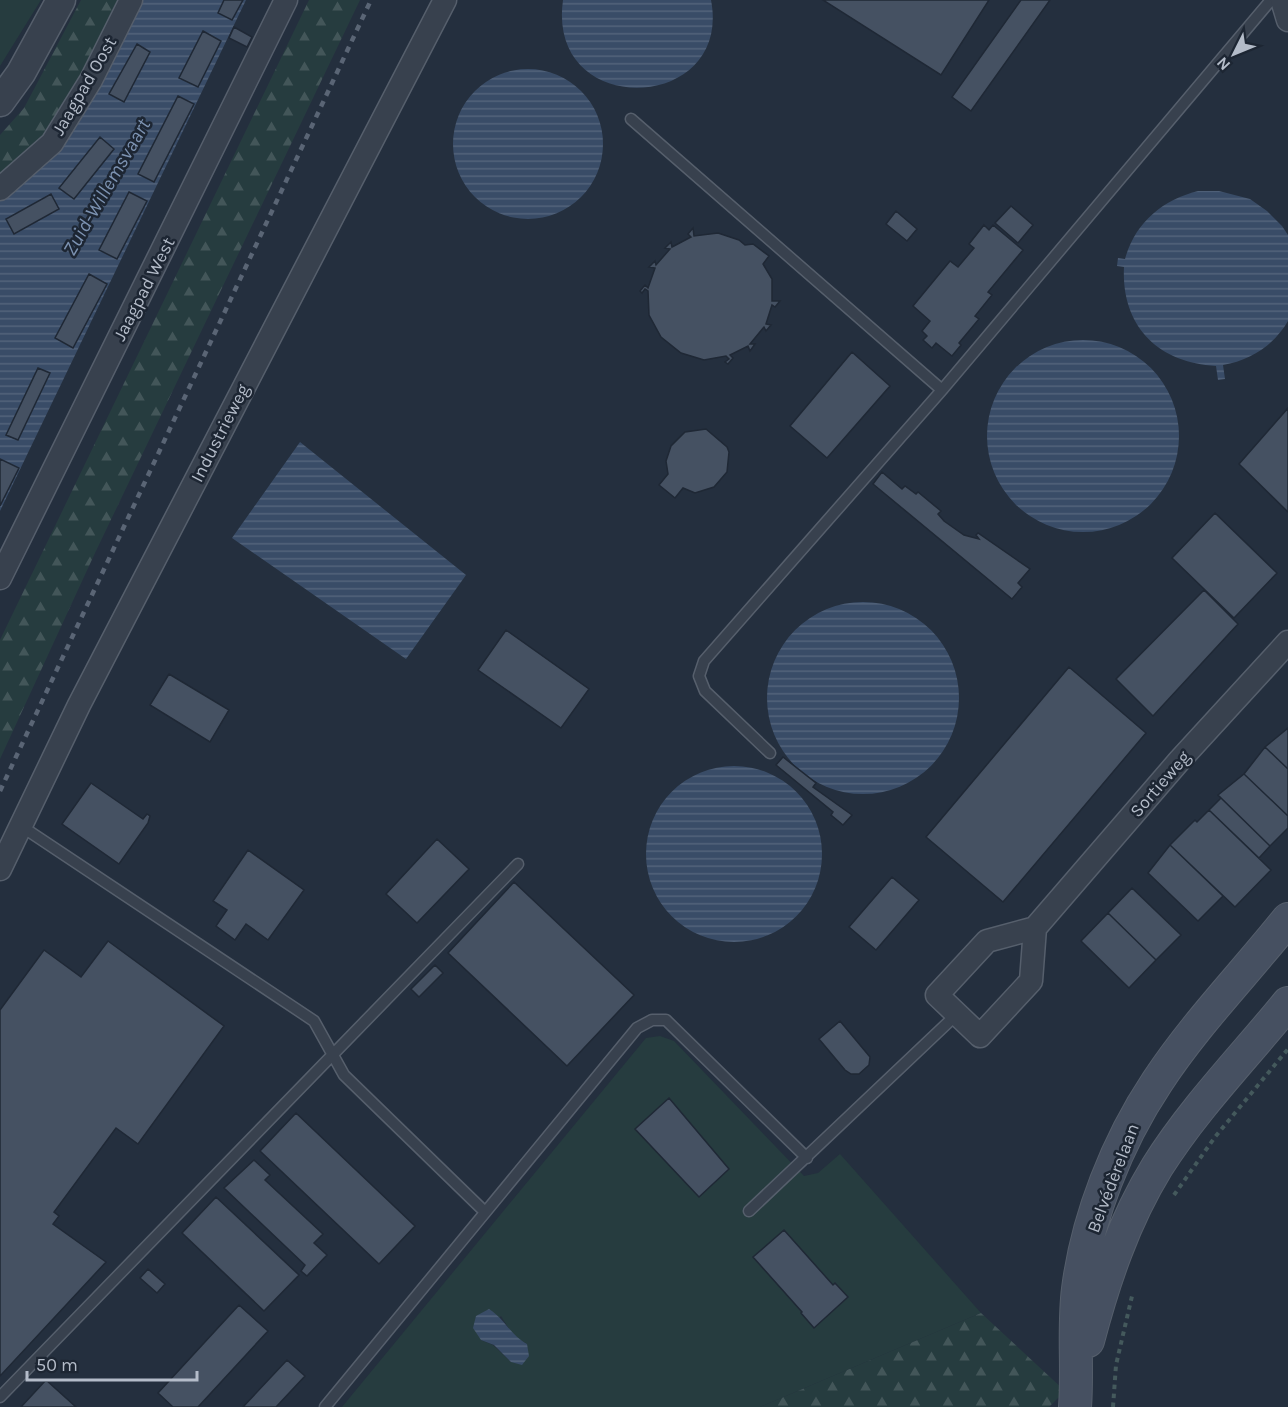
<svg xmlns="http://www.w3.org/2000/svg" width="1288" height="1407" viewBox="0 0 1288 1407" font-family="Karla,sans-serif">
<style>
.grass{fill:#263c3f;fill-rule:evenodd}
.forest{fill:url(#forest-firs)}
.water{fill:url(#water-rules)}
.building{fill:#455162;stroke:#1f2835;stroke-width:1.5}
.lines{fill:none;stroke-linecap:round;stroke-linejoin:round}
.service-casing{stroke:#565f6c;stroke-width:13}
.minor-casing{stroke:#565f6c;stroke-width:25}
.tertiary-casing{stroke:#565f6c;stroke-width:31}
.secondary-casing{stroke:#565f6c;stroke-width:34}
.path{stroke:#44595c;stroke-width:4;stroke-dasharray:4.5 4.5;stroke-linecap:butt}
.service{stroke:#38414e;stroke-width:10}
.minor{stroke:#38414e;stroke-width:22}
.tertiary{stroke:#38414e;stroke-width:28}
.secondary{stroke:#465061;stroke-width:32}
.rail{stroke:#5a6575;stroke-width:4.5;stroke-dasharray:6 6;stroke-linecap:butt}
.labels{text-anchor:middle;stroke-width:5;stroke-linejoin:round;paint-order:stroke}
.street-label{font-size:18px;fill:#b4bcc9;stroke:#1d2633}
.water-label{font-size:20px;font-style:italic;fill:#7c92b1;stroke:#1d2633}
</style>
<defs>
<pattern id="forest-firs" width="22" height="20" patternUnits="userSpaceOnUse" patternTransform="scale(1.5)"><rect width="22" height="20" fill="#263c3f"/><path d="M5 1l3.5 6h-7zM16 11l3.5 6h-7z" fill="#435659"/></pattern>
<pattern id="water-rules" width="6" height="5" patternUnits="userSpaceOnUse" patternTransform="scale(1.5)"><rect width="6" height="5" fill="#394c67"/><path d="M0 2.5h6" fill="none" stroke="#53647b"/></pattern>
</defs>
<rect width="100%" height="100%" fill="#242f3e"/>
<!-- grass -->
<path class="grass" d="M 0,0 L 41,0 L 0,66 Z
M 660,1036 L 674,1041 L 804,1176 L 818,1173 L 840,1154 L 981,1313 L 760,1407 L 342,1407 L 646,1038 ZM 501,1316 L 514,1337 L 527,1344 L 511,1362 L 493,1345 L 481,1340 Z"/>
<!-- forest -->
<path class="forest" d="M 81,0 L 127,0 L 54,131 L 0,192 L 0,135 L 24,108 Z
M 309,0 L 360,0 L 95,553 L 0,759 L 0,640 Z
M 981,1313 L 1065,1391 L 1049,1407 L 760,1407 Z"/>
<!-- water -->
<path class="water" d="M 140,0 L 246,0 L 0,511 L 0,192 L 23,174 Z
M 563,0 L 711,0 C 733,113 546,121 563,0 Z
M453 144a75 75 0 1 1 150 0a75 75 0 1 1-150 0Z
M 1198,191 L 1219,191 L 1250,199 L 1267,211 L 1282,226 L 1288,235 L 1288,321 C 1274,345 1251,360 1223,365 L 1225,379 L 1218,380 L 1216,366 C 1158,363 1121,326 1124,267 L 1117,266 L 1118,258 L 1125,259 C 1135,223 1162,200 1198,191 Z
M987 436a96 96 0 1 1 192 0a96 96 0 1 1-192 0Z
M 300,442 L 466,575 L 406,659 L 232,538 Z
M767 698a96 96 0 1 1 192 0a96 96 0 1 1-192 0Z
M646 854a88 88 0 1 1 176 0a88 88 0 1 1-176 0Z
M 489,1309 C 505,1319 510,1335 527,1344 L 529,1356 L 522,1365 L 511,1362 L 494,1345 L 481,1340 L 473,1328 L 476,1316 Z"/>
<!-- building -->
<path class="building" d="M 224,0 L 243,0 L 232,20 L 218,13 Z
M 823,0 L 989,0 L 941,75 Z
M 1021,0 L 1050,0 L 971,111 L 952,97 Z
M 234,27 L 252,37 L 247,47 L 229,38 Z
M 203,31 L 221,41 L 198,87 L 179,78 Z
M 137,44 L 150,52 L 124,102 L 109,94 Z
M 178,96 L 194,104 L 154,182 L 138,174 Z
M 100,137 L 114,149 L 74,199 L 59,188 Z
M 129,192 L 147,201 L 117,259 L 99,250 Z
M 51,194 L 59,209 L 14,234 L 6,219 Z
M 1011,206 L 1033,225 L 1018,243 L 995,223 Z
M 896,211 L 917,229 L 907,241 L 886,224 Z
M 984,225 L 989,230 L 993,225 L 1023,250 L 988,292 L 992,295 L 975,316 L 979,319 L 959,343 L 961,345 L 952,356 L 936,343 L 932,348 L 923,340 L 927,336 L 922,331 L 930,321 L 913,306 L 950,261 L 958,267 L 974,248 L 969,244 Z
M 693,228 L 694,236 L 718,233 L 739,240 L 745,245 L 753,244 L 769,256 L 763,264 L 772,279 L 772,301 L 780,301 L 775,307 L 772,305 L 766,324 L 771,325 L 766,331 L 764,327 L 750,344 L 755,344 L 750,351 L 748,346 L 730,355 L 733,358 L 728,364 L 725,362 L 729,359 L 726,356 L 704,360 L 681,353 L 661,337 L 649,315 L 648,291 L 645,289 L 642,293 L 640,291 L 645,285 L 648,288 L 655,268 L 649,267 L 655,261 L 656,265 L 670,249 L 665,248 L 671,242 L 672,247 L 691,237 L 688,234 Z
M 89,274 L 107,284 L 73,348 L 55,338 Z
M 852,352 L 890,386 L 827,458 L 790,426 Z
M 38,368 L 50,373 L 18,440 L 6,435 Z
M 1288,408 L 1288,512 L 1239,464 Z
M 706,429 L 727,447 L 729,452 L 727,472 L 714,487 L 695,493 L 683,488 L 675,498 L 659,485 L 668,474 L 666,461 L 671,446 L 685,432 Z
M 0,459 L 19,468 L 0,506 Z
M 882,472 L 902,489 L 905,486 L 916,494 L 918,492 L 941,511 L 938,514 L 944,521 L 964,535 L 979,539 L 976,535 L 978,533 L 1030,569 L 1018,583 L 1022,587 L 1012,599 L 873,484 Z
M 1215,513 L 1277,573 L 1234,618 L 1172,558 Z
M 1204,590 L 1238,624 L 1153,716 L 1116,679 Z
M 506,630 L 589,689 L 561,728 L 478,670 Z
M 1069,667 L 1146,733 L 1003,902 L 926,837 Z
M 169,674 L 229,710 L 210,742 L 150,705 Z
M 1288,728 L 1288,769 L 1265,747 Z
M 1265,747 L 1288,769 L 1288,816 L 1244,774 Z
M 783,757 L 816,783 L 813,787 L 852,815 L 843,825 L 831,815 L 833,812 L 776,765 Z
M 1244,774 L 1288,816 L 1288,828 L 1270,846 L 1218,795 Z
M 91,783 L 143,819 L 147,814 L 150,816 L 148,823 L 119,864 L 62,824 Z
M 1221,798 L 1270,846 L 1259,858 L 1209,810 Z
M 1209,810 L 1271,870 L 1235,907 L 1170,845 L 1195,820 L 1197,822 Z
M 437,839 L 469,869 L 417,923 L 386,894 Z
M 1170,845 L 1223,896 L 1198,921 L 1148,873 Z
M 248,850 L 304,890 L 268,940 L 246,924 L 235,940 L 216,926 L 227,910 L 213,901 Z
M 892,877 L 919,900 L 876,950 L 849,927 Z
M 514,882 L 634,995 L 567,1066 L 448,953 Z
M 1132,888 L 1181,935 L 1156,960 L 1108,913 Z
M 1108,913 L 1156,960 L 1129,988 L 1081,941 Z
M 108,941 L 224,1026 L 138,1144 L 116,1128 L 54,1212 L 59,1216 L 53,1224 L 106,1262 L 0,1376 L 0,1010 L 44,950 L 81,977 Z
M 435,965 L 443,973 L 419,997 L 411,989 Z
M 840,1021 L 870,1057 L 869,1065 L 859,1074 L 851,1074 L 845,1070 L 819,1039 Z
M 669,1098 L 729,1169 L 699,1197 L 635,1129 Z
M 296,1113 L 415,1226 L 379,1264 L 260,1151 Z
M 254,1160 L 270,1175 L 265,1180 L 323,1234 L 314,1243 L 327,1255 L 307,1276 L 301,1271 L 305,1265 L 224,1188 Z
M 216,1197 L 299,1275 L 264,1311 L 182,1233 Z
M 784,1230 L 833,1285 L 835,1283 L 848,1297 L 814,1328 L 801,1313 L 802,1312 L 753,1257 Z
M 148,1269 L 165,1284 L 157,1293 L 140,1278 Z
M 239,1305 L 268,1331 L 198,1407 L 173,1407 L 158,1393 Z
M 287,1360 L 305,1376 L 276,1407 L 243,1407 Z
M 46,1380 L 76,1407 L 21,1407 Z"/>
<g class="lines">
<defs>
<path id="service" d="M 631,119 L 942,390
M 770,753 L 705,691 L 699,676 L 704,661 L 942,390 L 1271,0
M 21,826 L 314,1021 L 344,1075 L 485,1212
M 749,1211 L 957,1014
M 0,1397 L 518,864
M 325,1407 L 637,1028 L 652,1020 L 666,1020 L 807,1158"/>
<path id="minor" d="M 1282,0 L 1288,20
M 0,189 L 52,143 L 91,80 L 131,0
M 0,578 L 286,0
M 0,869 L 79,705 L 445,0
M 1035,928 L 1179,761 L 1288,642
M 1035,928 L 1031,981 L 980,1036 L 937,995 L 987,941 Z"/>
<path id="tertiary" d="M 0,102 L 21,73 L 61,0"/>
<path id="secondary" d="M 1088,1341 C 1104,1280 1124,1221 1157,1167 C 1194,1108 1244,1057 1288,1003
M 1075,1407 C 1078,1368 1073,1328 1078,1289 C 1087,1218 1117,1142 1157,1082 C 1195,1024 1245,973 1288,919"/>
</defs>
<!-- service casing -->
<use href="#service" class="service-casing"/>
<!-- minor casing -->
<use href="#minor" class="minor-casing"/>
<!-- tertiary casing -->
<use href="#tertiary" class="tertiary-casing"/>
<!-- secondary casing -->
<use href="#secondary" class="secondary-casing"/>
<!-- path -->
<path class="path" d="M 1174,1195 L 1215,1137 L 1288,1049
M 1113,1407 L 1116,1365 L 1132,1296"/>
<!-- service -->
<use href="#service" class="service"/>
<!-- minor -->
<use href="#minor" class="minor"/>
<!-- tertiary -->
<use href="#tertiary" class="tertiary"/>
<!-- secondary -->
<use href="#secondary" class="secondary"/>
<!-- rail -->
<path class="rail" d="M 0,791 L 371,0"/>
</g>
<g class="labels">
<!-- street labels -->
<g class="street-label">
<text transform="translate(84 86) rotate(-60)" y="6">Jaagpad Oost</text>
<text transform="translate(144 289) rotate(-63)" y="6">Jaagpad West</text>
<text transform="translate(220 433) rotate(-63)" y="6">Industrieweg</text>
<text transform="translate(1160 784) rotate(-49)" y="6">Sortieweg</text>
<text transform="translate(1113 1178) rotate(-69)" y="6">Belvédèrelaan</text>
</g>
<!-- water labels -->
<g class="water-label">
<text transform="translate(106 187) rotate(-60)" y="7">Zuid-Willemsvaart</text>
</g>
</g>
<!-- north arrow -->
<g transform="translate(1234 54) rotate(227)" stroke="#1d2633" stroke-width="4.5" paint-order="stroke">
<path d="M0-4.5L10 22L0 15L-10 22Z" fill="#b4bcc9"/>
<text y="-9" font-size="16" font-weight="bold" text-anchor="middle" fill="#b4bcc9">N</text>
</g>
<!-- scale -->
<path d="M27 1371v9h170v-9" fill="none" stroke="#b4bcc9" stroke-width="3"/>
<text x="36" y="1371" font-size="18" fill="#b4bcc9" stroke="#1d2633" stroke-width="4.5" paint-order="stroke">50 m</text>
</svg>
